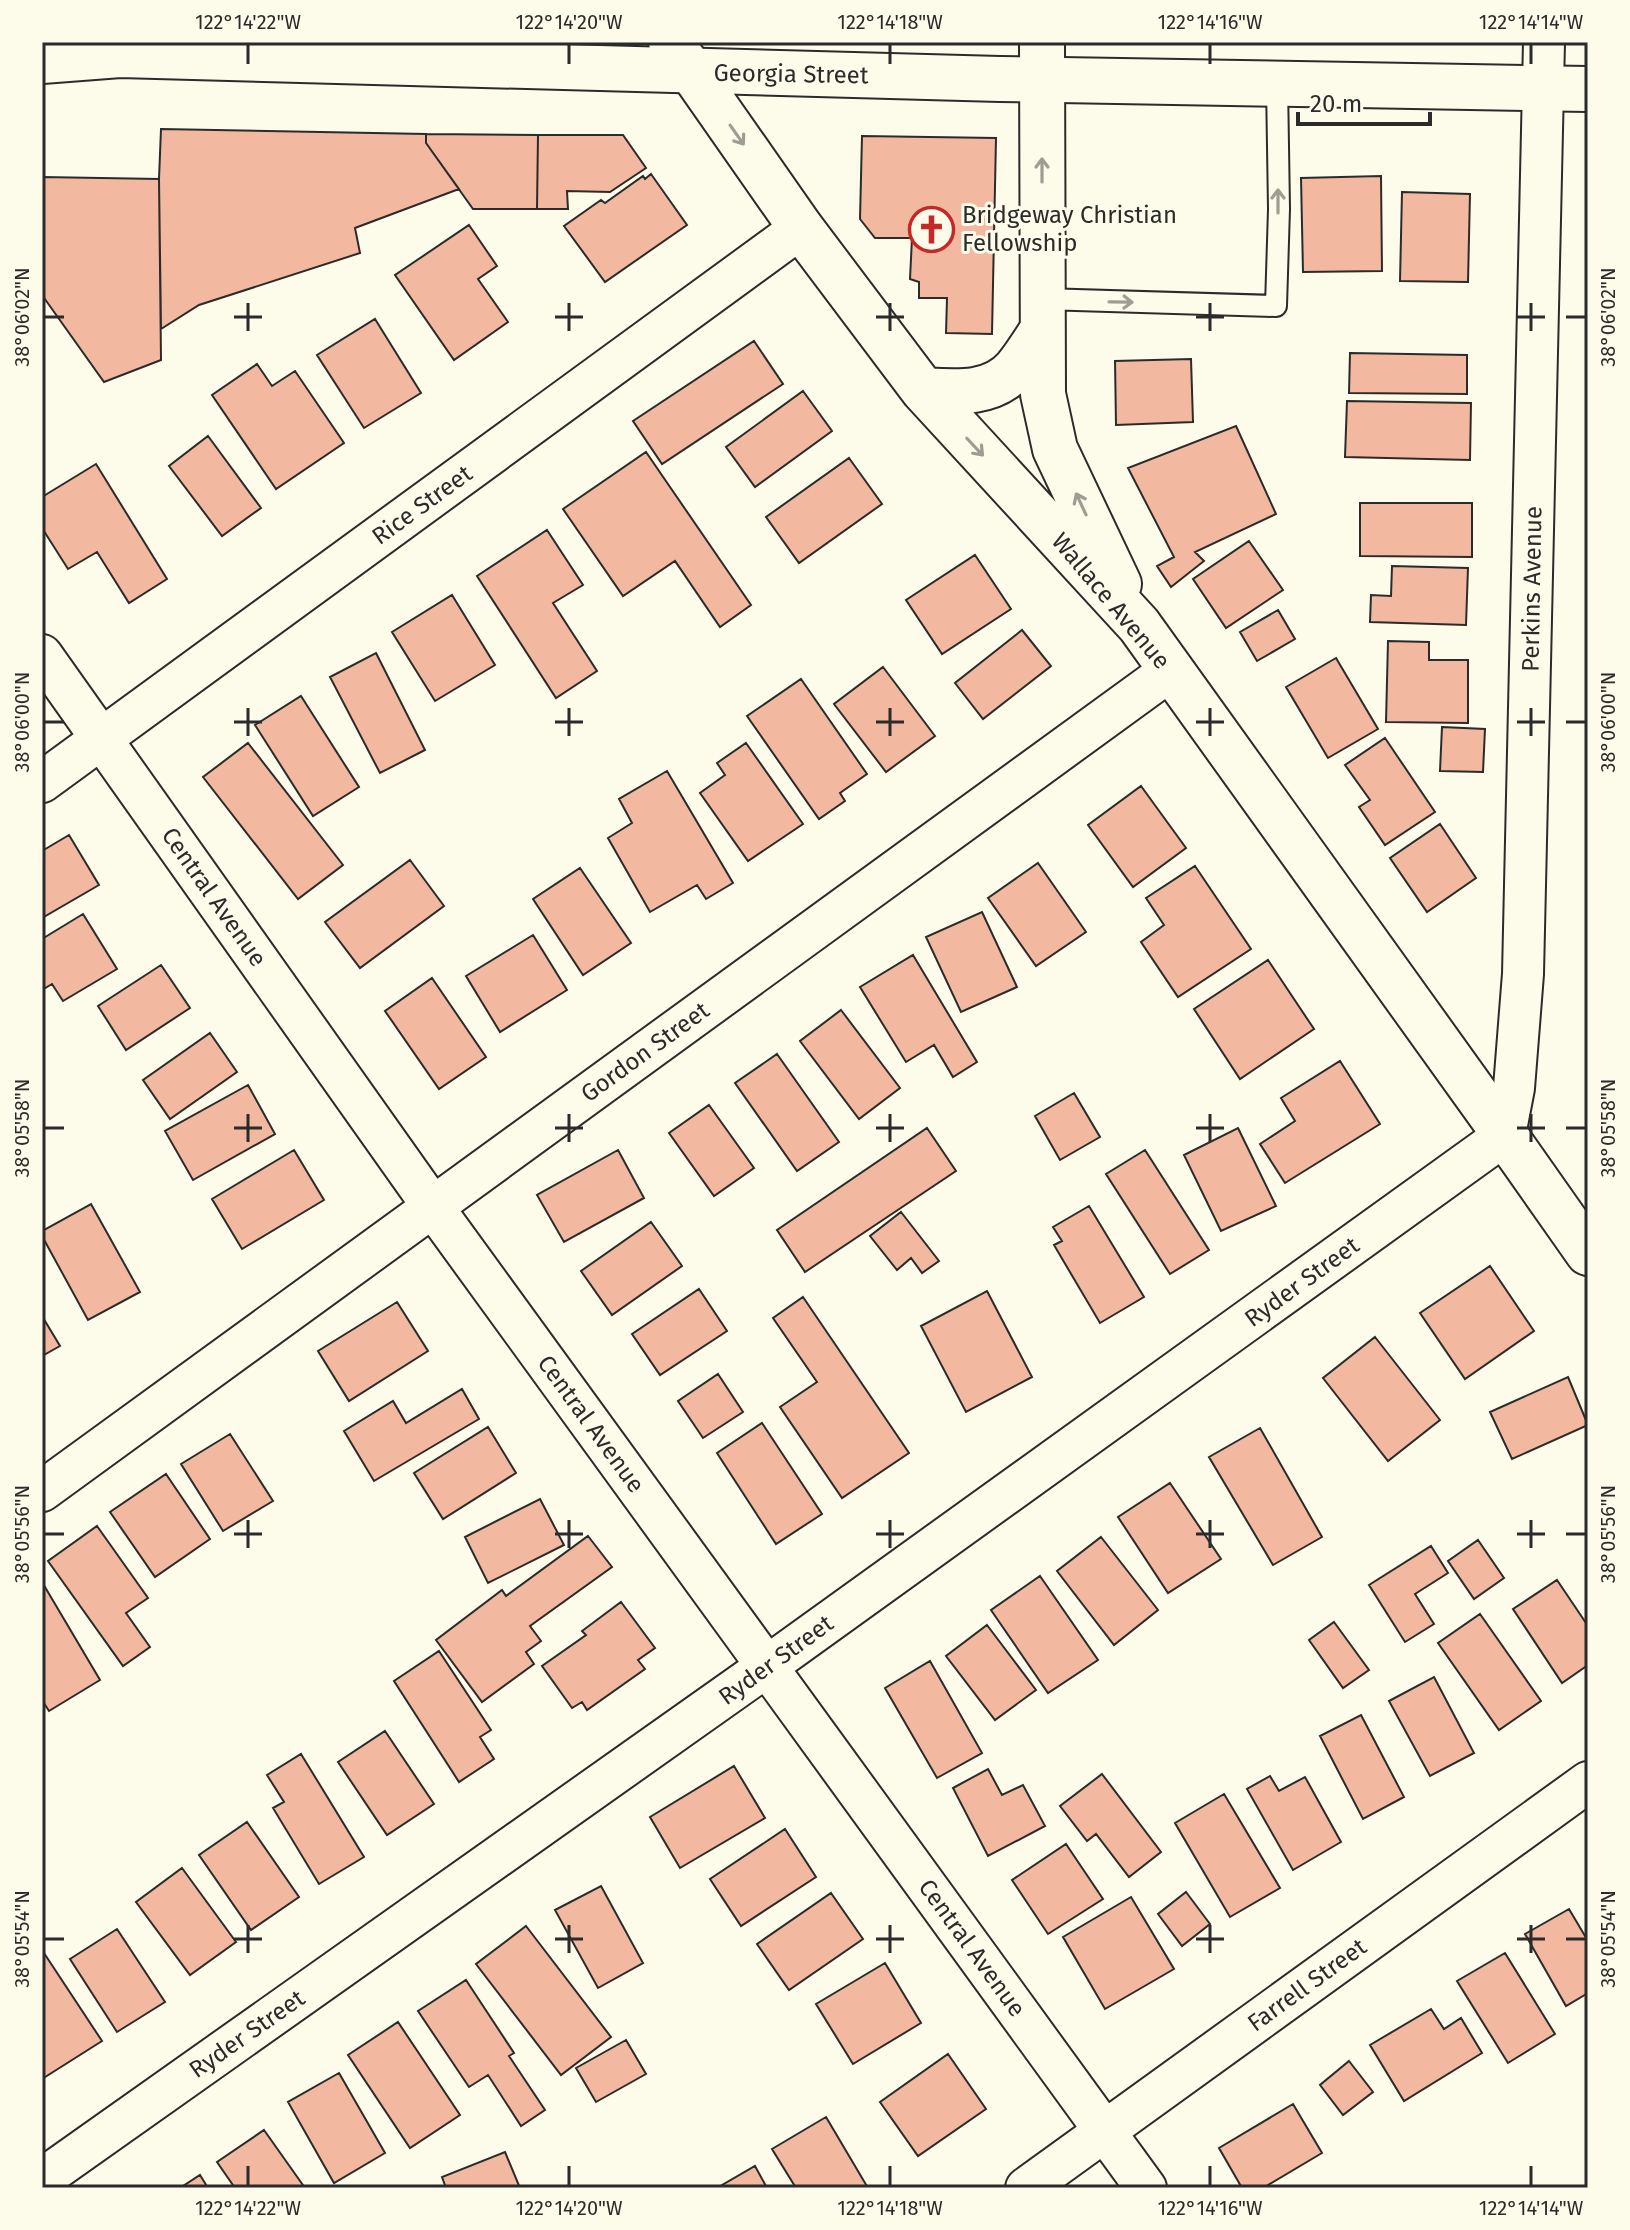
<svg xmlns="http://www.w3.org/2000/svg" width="1630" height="2230" viewBox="0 0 1630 2230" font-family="'Fira Sans',sans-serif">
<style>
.building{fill:#f2b8a0;stroke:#2b2b2b;stroke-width:2}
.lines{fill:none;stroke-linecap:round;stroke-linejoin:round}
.service-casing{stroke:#2b2b2b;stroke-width:24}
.minor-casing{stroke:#2b2b2b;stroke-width:44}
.tertiary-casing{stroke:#2b2b2b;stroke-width:48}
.secondary-casing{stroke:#2b2b2b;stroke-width:48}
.service{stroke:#fdfbea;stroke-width:20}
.minor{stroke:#fdfbea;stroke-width:40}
.tertiary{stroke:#fdfbea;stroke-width:44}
.secondary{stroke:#fdfbea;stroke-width:44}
.oneway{stroke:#9e9d94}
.ticks{fill:none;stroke:#2b2b2b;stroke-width:3}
.labels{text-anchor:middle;stroke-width:6;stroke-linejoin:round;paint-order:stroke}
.street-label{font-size:24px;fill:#2b2b2b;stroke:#fdfbea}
.poi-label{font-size:24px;fill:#2b2b2b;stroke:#fdfbea;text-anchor:start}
.neatline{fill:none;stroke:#2b2b2b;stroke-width:3}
.ticks-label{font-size:20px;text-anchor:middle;fill:#2b2b2b}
</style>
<rect width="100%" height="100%" fill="#fdfbea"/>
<!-- building -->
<path class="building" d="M 161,129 L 426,134 L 426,143 L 459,189 L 355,228 L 360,253 L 199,305 L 161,329 L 159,179 Z
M 426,134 L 538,135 L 537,209 L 473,209 L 426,143 Z
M 538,135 L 623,135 L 646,168 L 610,192 L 567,191 L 568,209 L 537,209 Z
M 862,136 L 996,138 L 992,334 L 946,333 L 947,298 L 919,298 L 919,282 L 910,279 L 912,238 L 875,238 L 860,219 Z
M 651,174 L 687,225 L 605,282 L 564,226 L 601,200 L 605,203 L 643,176 L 645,179 Z
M 1381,176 L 1382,271 L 1303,272 L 1301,178 Z
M 42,177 L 159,179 L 161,360 L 104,382 L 42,295 Z
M 1402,192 L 1470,194 L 1468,282 L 1400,281 Z
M 469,225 L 497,266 L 478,279 L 508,322 L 454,360 L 395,275 Z
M 375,319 L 421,393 L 364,428 L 317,355 Z
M 754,341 L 783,384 L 662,464 L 633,421 Z
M 1350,353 L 1467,355 L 1467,394 L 1349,393 Z
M 1191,359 L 1193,422 L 1116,425 L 1115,361 Z
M 257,364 L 272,386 L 295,371 L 344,443 L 276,489 L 212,395 Z
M 803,391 L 832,431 L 755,487 L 726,447 Z
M 1347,401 L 1471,403 L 1470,460 L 1345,457 Z
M 1236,426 L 1276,514 L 1195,552 L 1204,561 L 1171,587 L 1157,566 L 1174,557 L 1128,468 Z
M 208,436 L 261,508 L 222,536 L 169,466 Z
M 646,452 L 751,605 L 720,627 L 675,561 L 623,596 L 563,509 Z
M 849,458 L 882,504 L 799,563 L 766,517 Z
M 96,464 L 167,579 L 129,603 L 97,552 L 68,569 L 42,528 L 42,497 Z
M 1360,503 L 1472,503 L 1472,557 L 1360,556 Z
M 547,530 L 583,585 L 553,603 L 597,671 L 556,698 L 477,576 Z
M 1249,541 L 1283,590 L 1226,628 L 1193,579 Z
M 975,555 L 1011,609 L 942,654 L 906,600 Z
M 1392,566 L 1468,568 L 1466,625 L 1370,622 L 1371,595 L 1391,596 Z
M 452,595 L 495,665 L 435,701 L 392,632 Z
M 1278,610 L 1295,639 L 1257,661 L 1240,632 Z
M 1022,630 L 1051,666 L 983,719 L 955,683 Z
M 1388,641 L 1429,642 L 1429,660 L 1468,660 L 1468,723 L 1386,722 Z
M 376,653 L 425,750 L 380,773 L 330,677 Z
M 1336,658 L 1378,729 L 1328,758 L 1286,687 Z
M 883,667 L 935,736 L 886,772 L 834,704 Z
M 801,679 L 867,774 L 840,793 L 845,801 L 819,819 L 747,716 Z
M 301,696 L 359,787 L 313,816 L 255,725 Z
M 1442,727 L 1485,729 L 1483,772 L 1440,771 Z
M 1385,738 L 1435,812 L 1385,845 L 1359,807 L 1370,800 L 1345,765 Z
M 248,743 L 343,865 L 298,899 L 203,777 Z
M 746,743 L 803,824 L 748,861 L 700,793 L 725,775 L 717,763 Z
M 667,771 L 733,883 L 706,899 L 697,885 L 650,912 L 608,838 L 632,823 L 619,799 Z
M 1141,786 L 1186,848 L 1133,887 L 1088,825 Z
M 1440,824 L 1476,878 L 1427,912 L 1390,858 Z
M 69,835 L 99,885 L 42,918 L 42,851 Z
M 410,860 L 444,906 L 360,968 L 325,922 Z
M 1038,863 L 1086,932 L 1036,966 L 988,898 Z
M 1195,866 L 1251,949 L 1178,997 L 1141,942 L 1164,925 L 1146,898 Z
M 580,868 L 631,943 L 583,975 L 533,899 Z
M 982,912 L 1017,987 L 961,1012 L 926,937 Z
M 83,914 L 117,969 L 63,1001 L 52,984 L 42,990 L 42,939 Z
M 533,935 L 567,990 L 500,1032 L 466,976 Z
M 913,955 L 977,1062 L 953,1077 L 934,1045 L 906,1062 L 860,987 Z
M 1268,960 L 1314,1029 L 1240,1079 L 1194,1009 Z
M 161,965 L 190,1008 L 126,1050 L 98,1006 Z
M 432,978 L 486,1057 L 439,1089 L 385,1011 Z
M 841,1010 L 900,1088 L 859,1119 L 800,1041 Z
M 210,1033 L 237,1072 L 170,1119 L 143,1080 Z
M 777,1054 L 839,1142 L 797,1171 L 735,1083 Z
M 1340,1061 L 1380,1124 L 1285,1183 L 1260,1144 L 1295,1121 L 1281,1098 Z
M 248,1085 L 275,1134 L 193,1180 L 165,1131 Z
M 1074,1093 L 1100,1137 L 1060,1160 L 1035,1116 Z
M 709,1105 L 754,1168 L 714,1196 L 669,1133 Z
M 927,1128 L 956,1171 L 805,1272 L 777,1230 Z
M 1238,1128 L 1276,1206 L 1221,1231 L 1184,1155 Z
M 294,1150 L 324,1200 L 242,1249 L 212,1199 Z
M 618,1150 L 644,1198 L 564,1242 L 537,1195 Z
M 1145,1150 L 1209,1250 L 1170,1274 L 1106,1174 Z
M 91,1204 L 140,1292 L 88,1320 L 42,1236 L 42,1231 Z
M 1089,1206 L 1144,1297 L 1100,1323 L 1054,1245 L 1062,1241 L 1053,1227 Z
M 901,1212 L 939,1261 L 922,1273 L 911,1258 L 897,1270 L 870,1236 Z
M 651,1222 L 682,1266 L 612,1315 L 581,1271 Z
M 1490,1266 L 1534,1331 L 1465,1379 L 1420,1313 Z
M 699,1289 L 727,1331 L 660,1375 L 632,1334 Z
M 987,1291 L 1032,1377 L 966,1412 L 921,1326 Z
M 803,1297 L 909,1453 L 842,1498 L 780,1407 L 817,1382 L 773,1318 Z
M 397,1302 L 428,1351 L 349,1401 L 318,1351 Z
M 42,1316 L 60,1346 L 42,1356 Z
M 1375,1337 L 1440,1420 L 1388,1461 L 1323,1378 Z
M 718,1374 L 743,1412 L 703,1438 L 678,1401 Z
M 1568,1377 L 1588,1425 L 1512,1459 L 1490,1412 Z
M 462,1389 L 479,1419 L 374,1481 L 344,1431 L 393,1401 L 406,1423 Z
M 762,1423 L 822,1514 L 776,1544 L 717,1453 Z
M 488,1427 L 516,1473 L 443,1519 L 414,1473 Z
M 1260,1428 L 1322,1537 L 1273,1565 L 1209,1457 Z
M 230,1434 L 273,1501 L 223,1531 L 181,1464 Z
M 166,1474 L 210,1539 L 155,1577 L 110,1512 Z
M 1170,1483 L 1221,1559 L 1168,1593 L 1118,1517 Z
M 540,1499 L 564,1545 L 488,1583 L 465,1537 Z
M 97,1526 L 148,1598 L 126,1613 L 150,1647 L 123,1666 L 48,1561 Z
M 588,1536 L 612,1567 L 530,1626 L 541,1641 L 526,1652 L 534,1664 L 482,1702 L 436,1640 L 502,1590 L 506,1596 Z
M 1101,1537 L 1158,1610 L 1114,1645 L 1057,1571 Z
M 1478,1540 L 1504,1578 L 1474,1599 L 1448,1561 Z
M 1431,1546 L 1448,1573 L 1415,1594 L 1434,1624 L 1405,1642 L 1369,1585 Z
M 1040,1576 L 1098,1660 L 1048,1693 L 991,1610 Z
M 1557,1580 L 1588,1626 L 1588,1665 L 1562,1683 L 1513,1609 Z
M 42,1582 L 100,1680 L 49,1711 L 42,1700 Z
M 621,1602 L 655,1648 L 638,1660 L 645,1669 L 587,1710 L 582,1702 L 572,1708 L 542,1666 L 586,1635 L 582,1631 Z
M 1480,1614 L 1541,1701 L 1499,1730 L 1438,1643 Z
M 1334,1622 L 1369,1670 L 1343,1688 L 1309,1640 Z
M 987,1625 L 1036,1690 L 995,1720 L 946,1656 Z
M 439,1651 L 491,1730 L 480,1737 L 494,1759 L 459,1782 L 394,1681 Z
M 930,1661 L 982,1753 L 937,1778 L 885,1688 Z
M 1434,1677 L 1474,1753 L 1430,1776 L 1389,1701 Z
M 1361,1715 L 1404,1797 L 1363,1819 L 1320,1736 Z
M 385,1731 L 434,1804 L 387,1835 L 338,1762 Z
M 301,1754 L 364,1857 L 319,1884 L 273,1808 L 284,1802 L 267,1775 Z
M 734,1766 L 765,1818 L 680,1868 L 650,1817 Z
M 988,1769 L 1002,1795 L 1023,1785 L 1045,1826 L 988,1856 L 953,1788 Z
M 1102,1774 L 1161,1852 L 1129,1877 L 1096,1834 L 1087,1841 L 1060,1806 Z
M 1270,1776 L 1279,1791 L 1305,1777 L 1341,1842 L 1293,1870 L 1247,1789 Z
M 1224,1794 L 1280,1888 L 1230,1917 L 1175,1823 Z
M 247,1822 L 299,1897 L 251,1930 L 199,1855 Z
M 785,1829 L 816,1877 L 741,1926 L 710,1879 Z
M 1066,1844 L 1103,1899 L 1048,1934 L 1012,1880 Z
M 182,1868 L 236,1942 L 190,1975 L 136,1902 Z
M 601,1886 L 643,1963 L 598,1988 L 555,1910 Z
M 1186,1892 L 1210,1924 L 1182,1946 L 1158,1914 Z
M 831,1893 L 863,1939 L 789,1990 L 757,1944 Z
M 1131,1897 L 1174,1969 L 1105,2009 L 1063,1937 Z
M 1569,1909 L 1588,1941 L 1588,1993 L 1566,2006 L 1525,1934 Z
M 526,1926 L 611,2037 L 561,2075 L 476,1964 Z
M 117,1929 L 165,2002 L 117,2032 L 70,1959 Z
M 42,1950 L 102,2041 L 42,2079 Z
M 1505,1953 L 1555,2034 L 1508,2063 L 1457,1981 Z
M 885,1963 L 921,2023 L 853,2064 L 816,2004 Z
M 466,1980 L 514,2053 L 509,2056 L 545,2110 L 521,2126 L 488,2075 L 469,2087 L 418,2011 Z
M 1431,2009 L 1444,2029 L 1461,2018 L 1482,2053 L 1404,2101 L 1370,2045 Z
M 398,2022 L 460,2115 L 410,2148 L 348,2055 Z
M 626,2040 L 646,2074 L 596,2102 L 576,2068 Z
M 948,2054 L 986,2109 L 918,2156 L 880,2102 Z
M 1349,2061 L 1373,2092 L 1343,2115 L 1320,2085 Z
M 339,2073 L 385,2153 L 334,2183 L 288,2102 Z
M 1293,2104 L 1322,2153 L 1263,2188 L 1242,2188 L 1219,2148 Z
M 826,2117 L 868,2188 L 796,2188 L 772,2149 Z
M 264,2130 L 305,2188 L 235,2188 L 217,2162 Z
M 505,2152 L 520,2188 L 446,2188 L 442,2177 Z
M 755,2166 L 767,2188 L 717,2188 Z
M 200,2175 L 208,2188 L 180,2188 Z"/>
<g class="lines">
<defs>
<path id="service" d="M 1043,299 L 1276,306 L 1279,209 L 1277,84"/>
<path id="minor" d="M 42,655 L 433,1207 L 1146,2188
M 42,782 L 801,228
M 42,1491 L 1171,670
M 42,2179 L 766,1667 L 1505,1135 L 1514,1088 L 1523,974 L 1544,42
M 1026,2188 L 1588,1782"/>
<path id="tertiary" d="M 671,42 L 801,228 L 923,390 L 1139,625 L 1505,1135 L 1588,1253
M 1042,42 L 1043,394 L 1055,449 L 1119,584
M 923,390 C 955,392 992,396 1016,368 C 1025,357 1033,344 1041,332"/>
<path id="secondary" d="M 42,61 L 120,55 L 1000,79 L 1588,89"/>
</defs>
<!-- service casing -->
<use href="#service" class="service-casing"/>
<!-- minor casing -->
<use href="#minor" class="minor-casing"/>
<!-- tertiary casing -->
<use href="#tertiary" class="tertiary-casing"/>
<!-- secondary casing -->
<use href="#secondary" class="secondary-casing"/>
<!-- service -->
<use href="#service" class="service"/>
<!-- minor -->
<use href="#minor" class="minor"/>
<!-- tertiary -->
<use href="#tertiary" class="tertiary"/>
<!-- secondary -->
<use href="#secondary" class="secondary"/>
</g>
<!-- one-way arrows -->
<defs><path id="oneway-shaft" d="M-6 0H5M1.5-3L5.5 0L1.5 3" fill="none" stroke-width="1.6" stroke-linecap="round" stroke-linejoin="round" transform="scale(2)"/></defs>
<g class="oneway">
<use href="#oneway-shaft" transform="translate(737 135) rotate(55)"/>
<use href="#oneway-shaft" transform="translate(1042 170) rotate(-90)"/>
<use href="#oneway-shaft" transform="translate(1278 201) rotate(-90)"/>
<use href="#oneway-shaft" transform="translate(1121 302) rotate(1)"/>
<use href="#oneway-shaft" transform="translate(975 447) rotate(47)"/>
<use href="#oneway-shaft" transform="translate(1081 504) rotate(-115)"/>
</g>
<!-- ticks -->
<path class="ticks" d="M 248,44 L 248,64M 569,44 L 569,64M 890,44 L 890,64M 1210,44 L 1210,64M 1531,44 L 1531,64M 248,303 L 248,331M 569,303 L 569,331M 890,303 L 890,331M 1210,303 L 1210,331M 1531,303 L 1531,331M 44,317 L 64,317M 234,317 L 262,317M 555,317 L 583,317M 876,317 L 904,317M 1196,317 L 1224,317M 1517,317 L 1545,317M 1566,317 L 1586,317M 248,708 L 248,736M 569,708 L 569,736M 890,708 L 890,736M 1210,708 L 1210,736M 1531,708 L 1531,736M 44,722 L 64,722M 234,722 L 262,722M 555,722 L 583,722M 876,722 L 904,722M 1196,722 L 1224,722M 1517,722 L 1545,722M 1566,722 L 1586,722M 248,1114 L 248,1142M 569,1114 L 569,1142M 890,1114 L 890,1142M 1210,1114 L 1210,1142M 1531,1114 L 1531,1142M 44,1128 L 64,1128M 234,1128 L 262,1128M 555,1128 L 583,1128M 876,1128 L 904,1128M 1196,1128 L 1224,1128M 1517,1128 L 1545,1128M 1566,1128 L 1586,1128M 248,1520 L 248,1548M 569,1520 L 569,1548M 890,1520 L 890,1548M 1210,1520 L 1210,1548M 1531,1520 L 1531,1548M 44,1534 L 64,1534M 234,1534 L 262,1534M 555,1534 L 583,1534M 876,1534 L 904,1534M 1196,1534 L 1224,1534M 1517,1534 L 1545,1534M 1566,1534 L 1586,1534M 248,1925 L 248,1953M 569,1925 L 569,1953M 890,1925 L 890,1953M 1210,1925 L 1210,1953M 1531,1925 L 1531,1953M 44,1939 L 64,1939M 234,1939 L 262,1939M 555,1939 L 583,1939M 876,1939 L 904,1939M 1196,1939 L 1224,1939M 1517,1939 L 1545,1939M 1566,1939 L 1586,1939M 248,2166 L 248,2186M 569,2166 L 569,2186M 890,2166 L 890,2186M 1210,2166 L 1210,2186M 1531,2166 L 1531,2186"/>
<!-- icons -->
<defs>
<symbol id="church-ring" viewBox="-11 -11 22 22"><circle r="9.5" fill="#fdfbea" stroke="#c62828" stroke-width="1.5"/><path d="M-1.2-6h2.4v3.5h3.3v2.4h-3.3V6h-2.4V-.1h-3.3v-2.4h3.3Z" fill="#c62828"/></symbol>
</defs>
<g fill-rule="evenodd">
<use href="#church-ring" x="906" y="204" width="51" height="51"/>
</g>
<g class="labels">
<!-- street labels -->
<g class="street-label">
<text transform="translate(791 74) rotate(1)" y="8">Georgia Street</text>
<text transform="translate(422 505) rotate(-36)" y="8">Rice Street</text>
<text transform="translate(1532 589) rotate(-89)" y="8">Perkins Avenue</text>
<text transform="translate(1111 601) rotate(50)" y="8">Wallace Avenue</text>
<text transform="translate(214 897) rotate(55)" y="8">Central Avenue</text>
<text transform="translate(645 1052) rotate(-36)" y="8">Gordon Street</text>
<text transform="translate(1302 1282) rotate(-36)" y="8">Ryder Street</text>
<text transform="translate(591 1424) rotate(54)" y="8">Central Avenue</text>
<text transform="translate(776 1660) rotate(-36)" y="8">Ryder Street</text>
<text transform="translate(972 1948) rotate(54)" y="8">Central Avenue</text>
<text transform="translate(1307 1985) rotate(-36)" y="8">Farrell Street</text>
<text transform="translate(247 2034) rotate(-35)" y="8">Ryder Street</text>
</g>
<!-- poi labels -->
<g class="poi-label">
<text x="962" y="223">Bridgeway Christian<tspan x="962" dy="28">Fellowship</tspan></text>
</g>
</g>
<!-- border -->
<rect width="1630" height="2230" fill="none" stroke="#fdfbea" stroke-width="88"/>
<!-- scale -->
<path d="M1298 112v12h132v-12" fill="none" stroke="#2b2b2b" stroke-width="4"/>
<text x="1310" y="112" font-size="24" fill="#2b2b2b" stroke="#fdfbea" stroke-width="6" paint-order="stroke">20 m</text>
<rect x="44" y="44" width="1542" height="2142" class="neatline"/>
<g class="ticks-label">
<text x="248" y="29">122°14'22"W</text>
<text x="569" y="29">122°14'20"W</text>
<text x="890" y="29">122°14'18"W</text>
<text x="1210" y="29">122°14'16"W</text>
<text x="1531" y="29">122°14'14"W</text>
<text transform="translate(22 317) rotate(-90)" y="7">38°06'02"N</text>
<text transform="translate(1608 317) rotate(-90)" y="7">38°06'02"N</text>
<text transform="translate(22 722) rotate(-90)" y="7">38°06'00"N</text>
<text transform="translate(1608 722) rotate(-90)" y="7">38°06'00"N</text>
<text transform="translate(22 1128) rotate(-90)" y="7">38°05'58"N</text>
<text transform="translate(1608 1128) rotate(-90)" y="7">38°05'58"N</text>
<text transform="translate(22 1534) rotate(-90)" y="7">38°05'56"N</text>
<text transform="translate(1608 1534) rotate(-90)" y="7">38°05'56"N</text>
<text transform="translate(22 1939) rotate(-90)" y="7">38°05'54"N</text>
<text transform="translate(1608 1939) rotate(-90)" y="7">38°05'54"N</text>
<text x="248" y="2215">122°14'22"W</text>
<text x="569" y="2215">122°14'20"W</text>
<text x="890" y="2215">122°14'18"W</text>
<text x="1210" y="2215">122°14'16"W</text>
<text x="1531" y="2215">122°14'14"W</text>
</g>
</svg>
